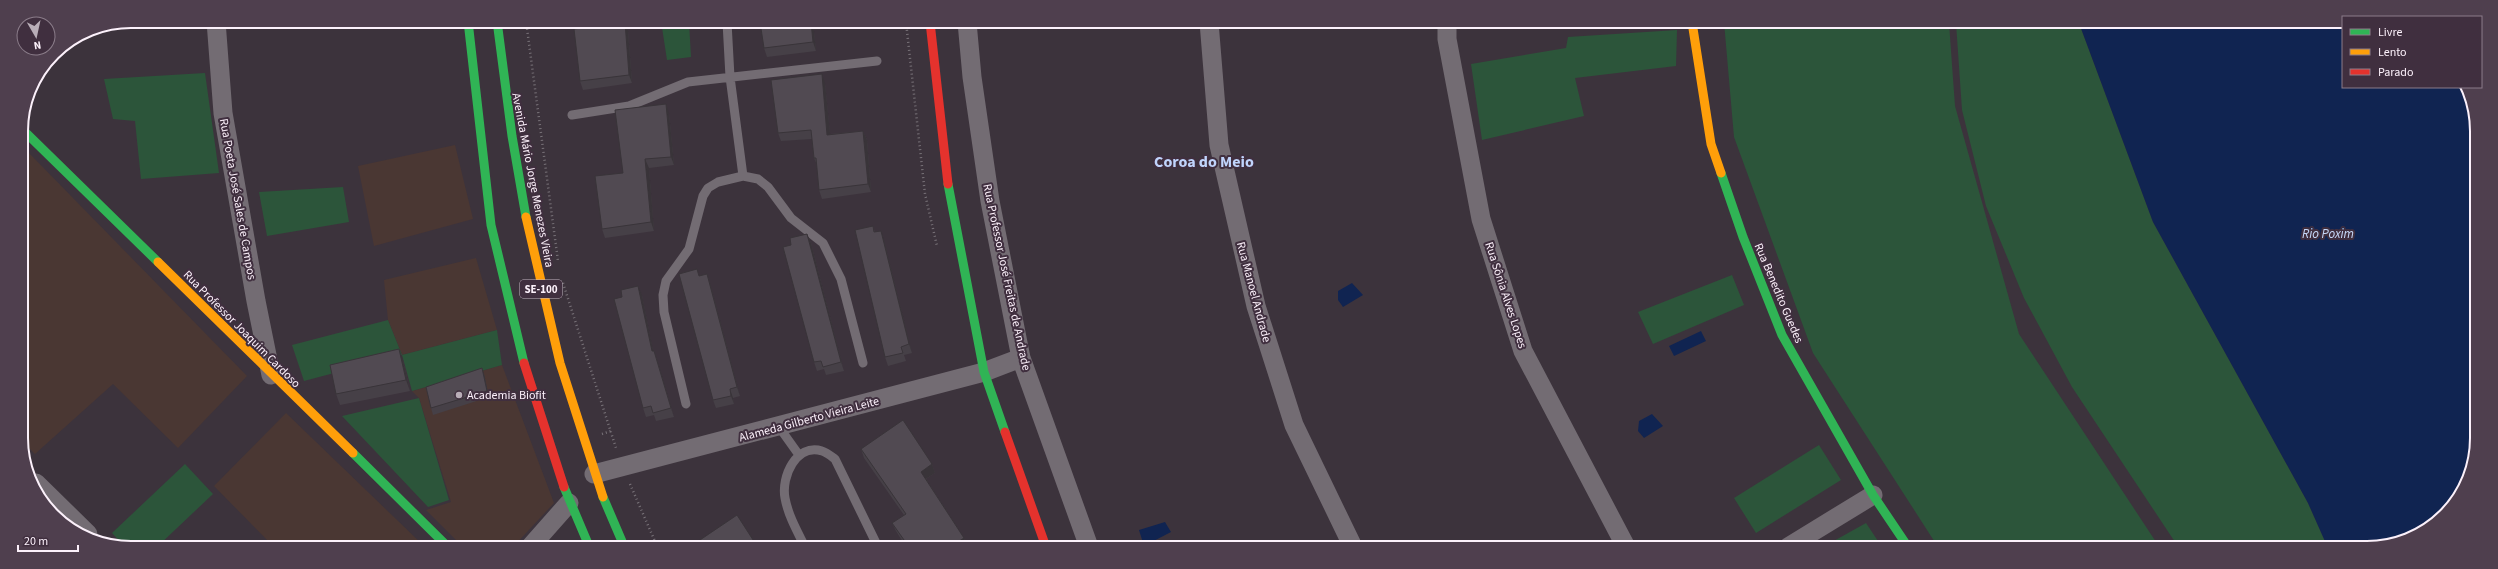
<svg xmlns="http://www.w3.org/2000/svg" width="2498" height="569" viewBox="0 0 2498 569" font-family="'Source Sans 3',sans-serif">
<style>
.commercial{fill:#4a3733}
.green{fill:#2c553a}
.water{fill:#102451}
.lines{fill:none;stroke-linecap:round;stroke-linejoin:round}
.path{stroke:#787278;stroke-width:2.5;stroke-dasharray:1 3;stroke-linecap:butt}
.lane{stroke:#736c73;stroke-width:9}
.street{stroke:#736c73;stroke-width:19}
.fast{stroke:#30b455;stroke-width:9}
.slow{stroke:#ff9f0a;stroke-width:9}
.jam{stroke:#e5322d;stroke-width:9}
.wall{fill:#464047}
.shaded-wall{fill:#393439}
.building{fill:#514a52;stroke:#393439}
.poi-dot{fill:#b9aeb8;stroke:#402f3f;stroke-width:1.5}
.labels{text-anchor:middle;stroke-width:4;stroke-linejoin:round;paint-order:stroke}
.shield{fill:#402f3f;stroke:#c4b7c3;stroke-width:1}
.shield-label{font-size:11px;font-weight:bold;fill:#fcf1fb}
.street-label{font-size:12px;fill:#fcf1fb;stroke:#402f3f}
.poi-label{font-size:12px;fill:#fcf1fb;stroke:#402f3f;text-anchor:start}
.water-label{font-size:13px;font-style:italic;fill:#c6d8f9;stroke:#402f3f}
.district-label{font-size:16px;font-weight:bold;fill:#c0d4fc;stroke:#402f3f}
.rim{fill:none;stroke:#fcf1fb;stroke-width:2}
</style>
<rect width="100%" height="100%" fill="#3c333c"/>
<!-- commercial -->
<path class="commercial" d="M 455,145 L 473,219 L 374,246 L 358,166 Z
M 29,153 L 247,376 L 178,448 L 113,384 L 35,454 L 23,442 L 21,160 Z
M 476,258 L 497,330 L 402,355 L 388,320 L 384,280 Z
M 502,365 L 554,503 L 514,546 L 462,546 L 426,510 L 451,502 L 419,398 L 412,391 Z
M 286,413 L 424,546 L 273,546 L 214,486 Z"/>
<!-- green -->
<path class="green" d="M 661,21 L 689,22 L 691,57 L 667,60 Z
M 1724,22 L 1949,23 L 1955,106 L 2019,334 L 2160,548 L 1938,547 L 1813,353 L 1734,137 Z
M 1956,23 L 2079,23 L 2153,222 L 2308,503 L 2328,548 L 2179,548 L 2072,387 L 2024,298 L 1986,206 L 1962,110 Z
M 1677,30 L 1676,66 L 1575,78 L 1584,116 L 1482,140 L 1471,64 L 1566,48 L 1568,37 Z
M 205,73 L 219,173 L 141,179 L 135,121 L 113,119 L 104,79 Z
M 343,187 L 349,222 L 267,236 L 259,192 Z
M 1732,275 L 1744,305 L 1653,344 L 1638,312 Z
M 388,320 L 402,355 L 497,330 L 502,365 L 412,391 L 402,355 L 304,381 L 292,345 Z
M 419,398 L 449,500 L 428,507 L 342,416 Z
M 1819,445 L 1841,480 L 1756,533 L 1734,498 Z
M 185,464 L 213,494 L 158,546 L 124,546 L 112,533 Z
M 1866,523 L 1882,547 L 1823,547 Z"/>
<!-- water -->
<path class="water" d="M 2079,23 L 2343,23 L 2343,87 L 2463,87 L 2475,109 L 2475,460 C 2471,470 2468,484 2462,494 C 2428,546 2384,548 2328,548 L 2308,503 L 2153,222 Z
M 1352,283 L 1363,295 L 1343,307 L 1338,300 L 1338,291 Z
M 1701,331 L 1706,341 L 1674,356 L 1669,346 Z
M 1652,414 L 1663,426 L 1644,438 L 1638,431 L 1639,421 Z
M 1165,522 L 1171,532 L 1144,546 L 1139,530 Z"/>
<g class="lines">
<!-- path -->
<path class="path" d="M 526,21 L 558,261
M 906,22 L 925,194 L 937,246
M 563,283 L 616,448
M 602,434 L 611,431
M 630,484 L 657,546"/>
<!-- lane -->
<path class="lane" d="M 727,22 L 730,77 L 743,176
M 572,115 L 629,106 L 688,82 L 877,61
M 686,404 L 664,312 L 663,295 L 666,281 L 689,249 L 703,196 L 708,188 L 718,182 L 743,176 L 758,179 L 768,187 L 791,218 L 823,243 L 841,279 L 863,363
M 779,427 L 799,455
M 805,547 C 797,531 788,515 785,498 C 781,477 796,443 822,451 C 826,452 831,456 835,459 L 878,547"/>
<!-- street -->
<path class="street" d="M 216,21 L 223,113 L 256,301 L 271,375
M 967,22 L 972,77 L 990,201 L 1021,358 L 1089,547
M 1209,22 L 1219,145 L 1256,306 L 1294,425 L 1353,547
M 1447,22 L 1447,39 L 1481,219 L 1523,351 L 1626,547
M 594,474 L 984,372 L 1021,358
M 36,483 L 88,534
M 531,546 L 569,503
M 1788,547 L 1873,495"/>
<!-- fast -->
<path class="fast" d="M 468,21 L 491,225 L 524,363
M 497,21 L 512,136 L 526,217
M 21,128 L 158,262
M 1721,173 L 1743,237 L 1782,335 L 1873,495 L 1908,547
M 948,184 L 984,372 L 1005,432
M 353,453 L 447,546
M 564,487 L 589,546
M 603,497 L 624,546"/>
<!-- slow -->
<path class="slow" d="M 1692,22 L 1711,144 L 1721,173
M 526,217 L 560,363 L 603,497
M 158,262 L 353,453"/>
<!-- jam -->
<path class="jam" d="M 930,22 L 948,184
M 524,363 L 564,487
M 1005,432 L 1046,547"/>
</g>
<!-- wall -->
<path class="wall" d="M 813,22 L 816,51 L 767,57 L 764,48 Z
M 628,31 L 632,83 L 583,90 L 580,81 Z
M 825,83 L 830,134 L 863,131 L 867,140 L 871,192 L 822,199 L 819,190 L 817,165 L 814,158 L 812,139 L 781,141 L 778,133 Z
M 669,113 L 674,165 L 649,168 L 654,231 L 605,238 L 602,229 L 623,173 Z
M 873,226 L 875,232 L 884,240 L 912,353 L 904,355 L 906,361 L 888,366 L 885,357 Z
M 807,234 L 811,243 L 844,371 L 826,375 L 824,369 L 817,371 L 814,362 L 791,245 Z
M 697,269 L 699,276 L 707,274 L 710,283 L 740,396 L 733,398 L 734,404 L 716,408 L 713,400 Z
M 642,295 L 653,351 L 654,351 L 657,360 L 674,417 L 656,421 L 654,415 L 646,417 L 643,408 Z
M 403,360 L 410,391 L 340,405 L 336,394 Z
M 484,374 L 489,397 L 433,415 L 431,408 Z
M 861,449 L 932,464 L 935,473 L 926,479 L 964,538 L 967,546 L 906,547 L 896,531 L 892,523 L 904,515 L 864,458 Z"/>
<!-- shaded-wall -->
<path class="shaded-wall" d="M 625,22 L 628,31 L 632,83 L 629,75 Z
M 811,22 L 813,22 L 816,51 L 813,42 Z
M 822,74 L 825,83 L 831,143 L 827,135 Z
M 666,104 L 669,113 L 674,165 L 671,157 Z
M 863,131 L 867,140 L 871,192 L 868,184 Z
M 645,159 L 649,168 L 654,231 L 651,222 Z
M 881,231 L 884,240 L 912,353 L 909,344 Z
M 807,234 L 811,243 L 844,371 L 841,362 Z
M 707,274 L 710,283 L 740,396 L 737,387 Z
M 638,286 L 642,295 L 655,360 L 652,351 Z
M 399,349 L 403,360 L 410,391 L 406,380 Z
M 654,351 L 657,360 L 674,417 L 671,408 Z
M 482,368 L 484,374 L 489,397 L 487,391 Z
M 730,389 L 733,398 L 734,404 L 731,396 Z
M 932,464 L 935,473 L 924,480 L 921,472 Z
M 964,538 L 967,546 L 950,547 Z"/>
<!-- building -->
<path class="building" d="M 625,22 L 629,75 L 580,81 L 574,29 Z
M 760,22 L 811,22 L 813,42 L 764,48 Z
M 822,74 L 827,135 L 863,131 L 868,184 L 819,190 L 816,158 L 814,158 L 811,130 L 778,133 L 771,80 Z
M 666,104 L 671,157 L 645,159 L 651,222 L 602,229 L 595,176 L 623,173 L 615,110 Z
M 873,226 L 874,232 L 881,231 L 909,344 L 901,347 L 903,353 L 885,357 L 855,230 Z
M 807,234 L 841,362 L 823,367 L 821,361 L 814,362 L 783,247 L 791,245 L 790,238 Z
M 697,269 L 699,276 L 707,274 L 737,387 L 730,389 L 731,396 L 713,400 L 679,274 Z
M 638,286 L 652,351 L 654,351 L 671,408 L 653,413 L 651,406 L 643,408 L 614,299 L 622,297 L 621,290 Z
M 399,349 L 406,380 L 336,394 L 330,365 Z
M 482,368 L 487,391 L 431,408 L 426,387 Z
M 903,420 L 932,464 L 921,472 L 964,538 L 950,547 L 909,547 L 892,523 L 906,514 L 861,449 Z
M 737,515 L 757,546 L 696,546 L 694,544 Z"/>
<!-- markers -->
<circle class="poi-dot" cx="459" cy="395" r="4"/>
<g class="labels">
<!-- shield labels -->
<rect class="shield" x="520" y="280" width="42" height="18" rx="3"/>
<g class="shield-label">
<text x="541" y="293">SE-100</text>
</g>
<!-- street labels -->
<g class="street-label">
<text transform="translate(533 180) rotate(79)" y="4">Avenida Mário Jorge Menezes Vieira</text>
<text transform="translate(238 199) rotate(80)" y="4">Rua Poeta José Sales de Campos</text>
<text transform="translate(1007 277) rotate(78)" y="4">Rua Professor José Freitas de Andrade</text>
<text transform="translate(1254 292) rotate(75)" y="4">Rua Manoel Andrade</text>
<text transform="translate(1779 293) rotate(67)" y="4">Rua Benedito Guedes</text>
<text transform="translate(1506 295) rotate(72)" y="4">Rua Sônia Alves Lopes</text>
<text transform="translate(242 329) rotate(45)" y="4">Rua Professor Joaquim Cardoso</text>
<text transform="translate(809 419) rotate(-15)" y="4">Alameda Gilberto Vieira Leite</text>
</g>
<!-- poi labels -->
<g class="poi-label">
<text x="467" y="399">Academia Biofit</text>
</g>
<!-- water labels -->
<g class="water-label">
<text x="2328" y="238">Rio Poxim</text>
</g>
<!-- district labels -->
<g class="district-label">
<text x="1204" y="167">Coroa do Meio</text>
</g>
</g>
<!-- crop -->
<path d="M0 0H2498V569H0ZM131 28H2367A103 103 0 0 1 2470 131V438A103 103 0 0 1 2367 541H131A103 103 0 0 1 28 438V131A103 103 0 0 1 131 28Z" fill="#4f3f4e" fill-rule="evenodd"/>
<path class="rim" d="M131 28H2367A103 103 0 0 1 2470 131V438A103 103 0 0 1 2367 541H131A103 103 0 0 1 28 438V131A103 103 0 0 1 131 28Z"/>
<!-- legend -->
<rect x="2342" y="16" width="140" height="72" fill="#402f3f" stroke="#8b7d8a"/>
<rect x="2350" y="29" width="20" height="6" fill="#30b455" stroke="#8b7d8a"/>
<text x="2378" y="36" font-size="12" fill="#fcf1fb">Livre</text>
<rect x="2350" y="49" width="20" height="6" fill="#ff9f0a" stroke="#8b7d8a"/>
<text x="2378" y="56" font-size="12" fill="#fcf1fb">Lento</text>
<rect x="2350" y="69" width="20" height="6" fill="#e5322d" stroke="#8b7d8a"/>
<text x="2378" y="76" font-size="12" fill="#fcf1fb">Parado</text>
<!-- north arrow -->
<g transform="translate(36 36) rotate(171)"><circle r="19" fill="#402f3f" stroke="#8b7d8a"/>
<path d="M0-3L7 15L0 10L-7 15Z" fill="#b9aeb8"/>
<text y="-6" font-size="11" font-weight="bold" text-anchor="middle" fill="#fcf1fb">N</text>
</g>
<!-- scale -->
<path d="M18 545v6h60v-6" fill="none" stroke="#fcf1fb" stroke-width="2"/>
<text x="24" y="545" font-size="12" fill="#fcf1fb" stroke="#402f3f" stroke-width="3" paint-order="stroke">20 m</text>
</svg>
